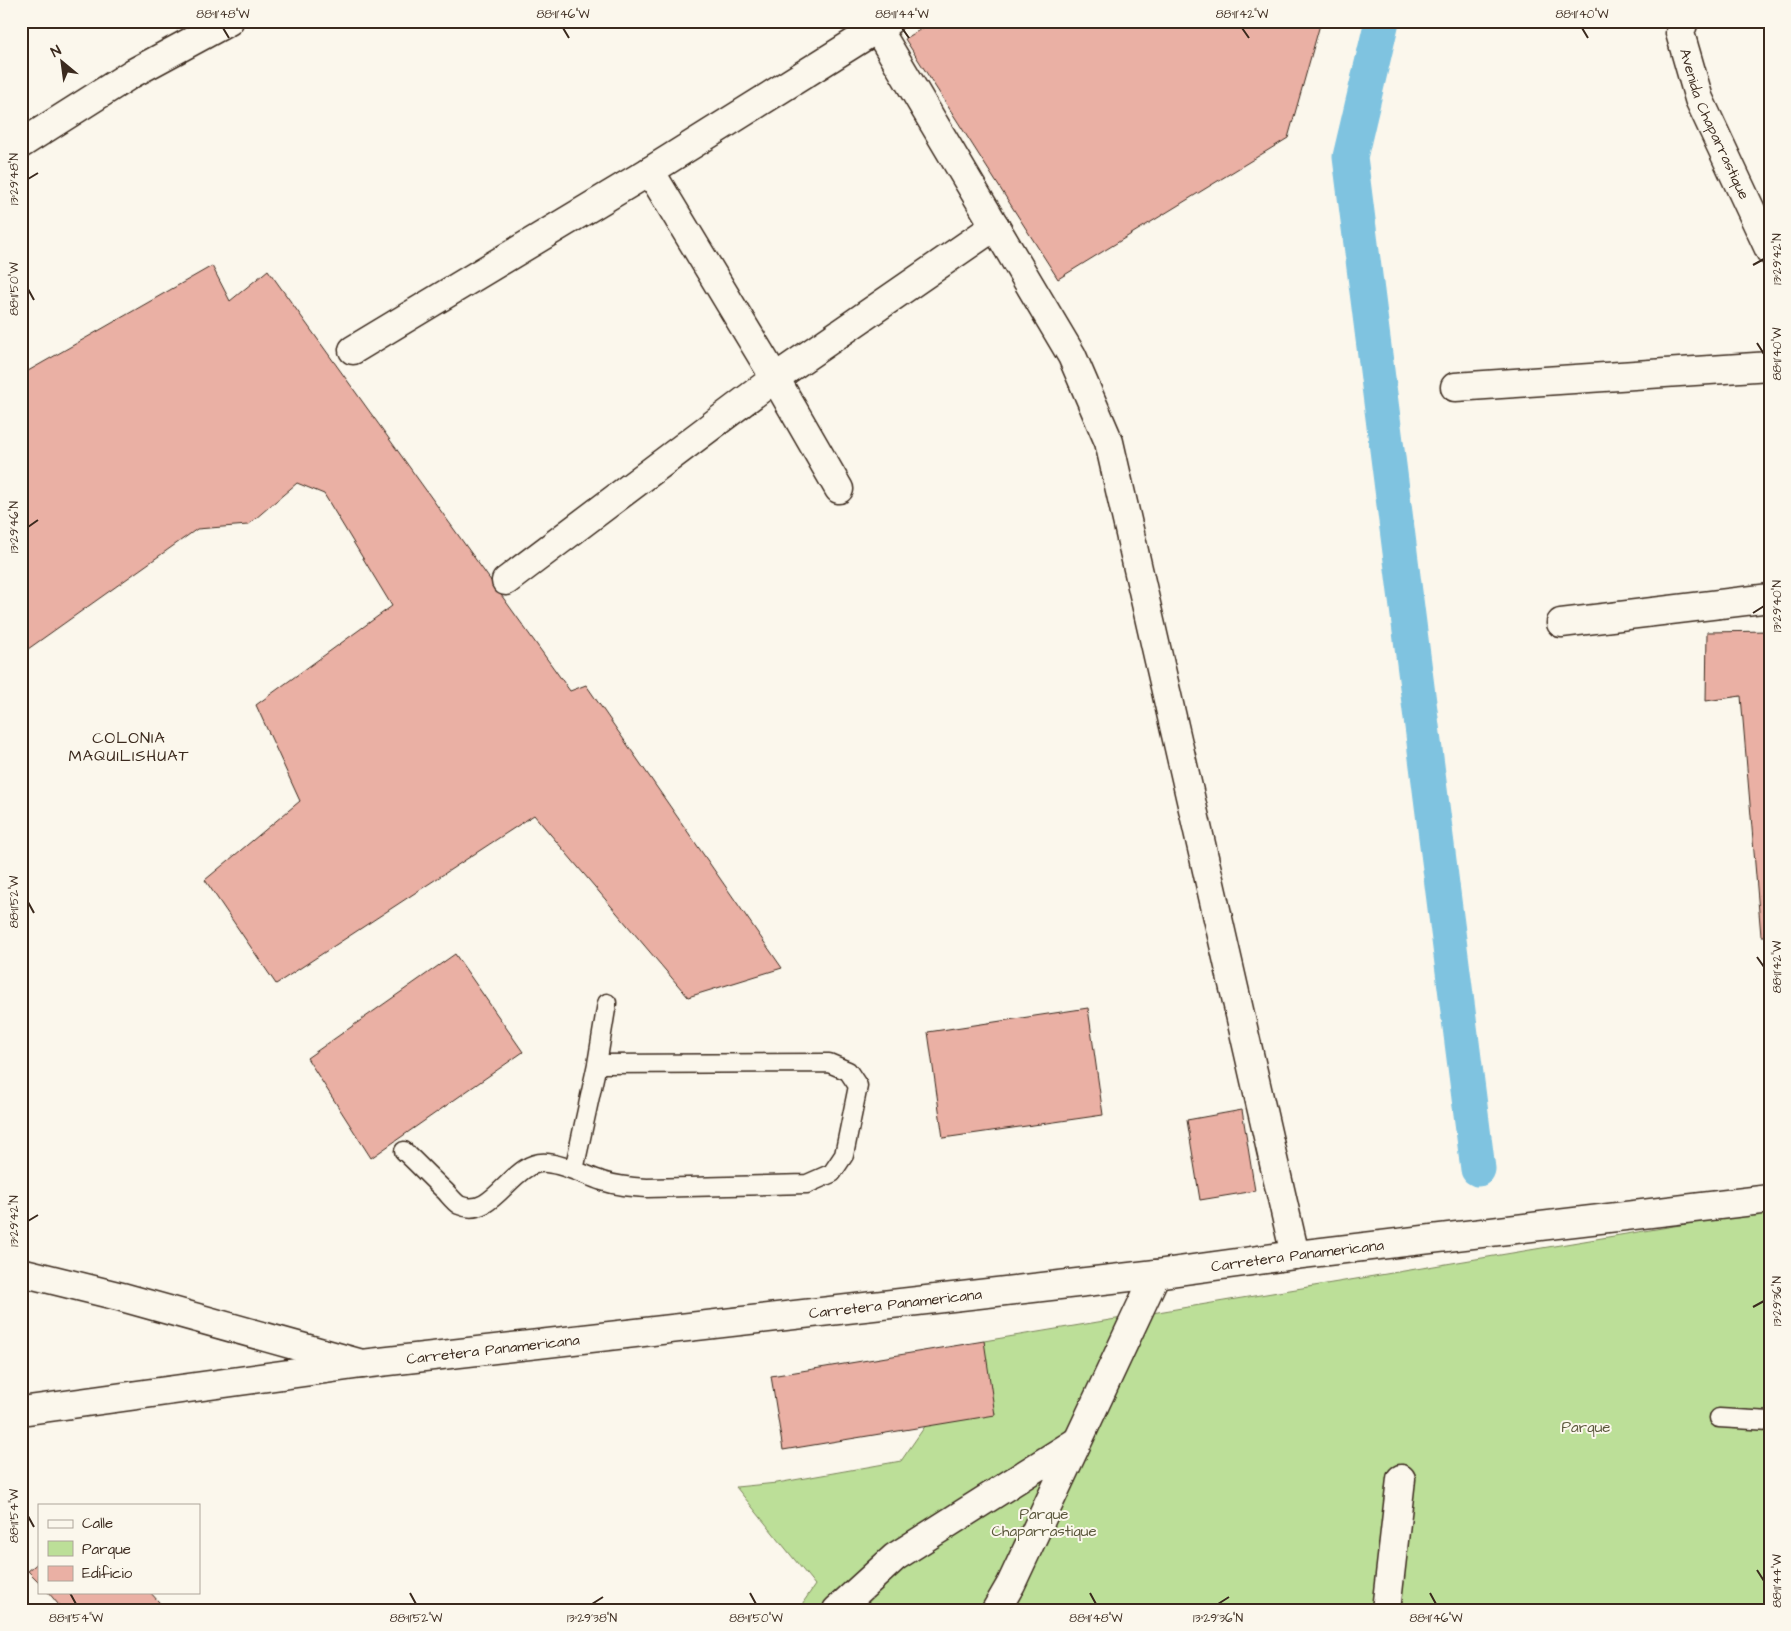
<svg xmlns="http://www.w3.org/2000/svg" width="1791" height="1631" viewBox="0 0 1791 1631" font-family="'Architects Daughter',sans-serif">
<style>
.green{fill:#bcdf98;stroke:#7c845b}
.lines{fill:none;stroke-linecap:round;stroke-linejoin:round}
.canal{stroke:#7fc3e0;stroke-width:35}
.building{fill:#eab0a4;stroke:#3b2a1e}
.service-casing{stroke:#3b2a1e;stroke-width:21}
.minor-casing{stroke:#3b2a1e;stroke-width:31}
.tertiary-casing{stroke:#3b2a1e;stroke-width:31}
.trunk-casing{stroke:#3b2a1e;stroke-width:31}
.service{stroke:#fbf7ec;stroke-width:18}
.minor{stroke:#fbf7ec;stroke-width:28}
.tertiary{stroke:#fbf7ec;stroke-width:28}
.trunk{stroke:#fbf7ec;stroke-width:28}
.ticks{fill:none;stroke:#3b2a1e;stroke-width:2}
.labels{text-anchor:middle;stroke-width:4;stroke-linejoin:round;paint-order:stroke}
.street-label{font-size:15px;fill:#3b2a1e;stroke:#fbf7ec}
.park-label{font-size:15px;fill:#5b573c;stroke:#fbf7ec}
.neighbourhood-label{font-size:16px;letter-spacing:1px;fill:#3b2a1e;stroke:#fbf7ec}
.neatline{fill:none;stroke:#3b2a1e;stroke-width:2}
.ticks-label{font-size:12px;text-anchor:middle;fill:#3b2a1e}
</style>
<rect width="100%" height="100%" fill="#fbf7ec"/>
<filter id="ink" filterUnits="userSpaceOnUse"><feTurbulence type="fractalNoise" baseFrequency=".02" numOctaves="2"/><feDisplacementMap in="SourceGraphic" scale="10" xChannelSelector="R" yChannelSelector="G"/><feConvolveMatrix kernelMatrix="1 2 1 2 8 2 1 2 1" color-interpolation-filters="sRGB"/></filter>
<g filter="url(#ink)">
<!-- green -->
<path class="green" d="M 1770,1210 L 1770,1610 L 798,1610 L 815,1585 L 736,1487 L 777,1483 L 901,1461 L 984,1341 Z"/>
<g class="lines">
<!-- canal -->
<path class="canal" d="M 1382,21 L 1350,157 L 1478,1169"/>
</g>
<!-- building -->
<path class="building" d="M 934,21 L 1321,21 L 1288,138 L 1058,279 L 905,39 Z
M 212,266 L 230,301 L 268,270 L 570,691 L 586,685 L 782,968 L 688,997 L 534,815 L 276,984 L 205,880 L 300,801 L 256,705 L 392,606 L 324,494 L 297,483 L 248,525 L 197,529 L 21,654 L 21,375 Z
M 1770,631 L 1770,936 L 1761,936 L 1741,696 L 1706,701 L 1707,632 Z
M 455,954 L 523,1052 L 371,1158 L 307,1058 Z
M 1088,1008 L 1103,1115 L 943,1138 L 928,1032 Z
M 1242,1110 L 1255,1191 L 1200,1200 L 1187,1120 Z
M 984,1341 L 995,1415 L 783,1450 L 771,1376 Z
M 39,1562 L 39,1582 L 28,1571 Z
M 48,1592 L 150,1592 L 166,1610 L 63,1610 Z"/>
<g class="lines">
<defs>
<path id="service" d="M 404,1151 C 418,1164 431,1178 445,1191 C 449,1195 454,1202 459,1205 C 495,1221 511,1159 547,1163 C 566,1165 584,1175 602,1181 C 617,1186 631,1187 647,1188 L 807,1184 L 832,1173 L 844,1155 L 858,1086 L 848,1071 L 829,1063 L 597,1064
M 574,1170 L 597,1064 L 607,1003
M 1719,1418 L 1770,1421"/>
<g id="minor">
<path id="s1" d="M 1684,21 L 1680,33 L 1699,99 L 1770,251"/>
<path d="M 21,144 L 133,73 L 229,21"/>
<path d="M 650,171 L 775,378 L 839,489"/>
<path d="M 353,350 L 650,171 L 889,21"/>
<path d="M 1455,387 L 1770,366"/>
<path d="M 506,581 L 775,378 L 995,226"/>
<path d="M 1561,623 L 1770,598"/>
<path d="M 837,1610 L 895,1557 L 1076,1442"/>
<path d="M 996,1610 L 1011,1584 L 1156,1274"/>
<path d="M 1386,1610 L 1401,1479"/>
</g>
<path id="tertiary" d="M 873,21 L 1072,356 L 1109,442 L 1295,1255
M 21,1272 L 122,1297 L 362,1364"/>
<g id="trunk">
<path id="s2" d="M 21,1411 L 362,1364 L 1156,1274 L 1295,1255 L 1770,1199"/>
</g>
</defs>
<!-- service casing -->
<use href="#service" class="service-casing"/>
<!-- minor casing -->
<use href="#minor" class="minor-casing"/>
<!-- tertiary casing -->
<use href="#tertiary" class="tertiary-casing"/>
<!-- trunk casing -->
<use href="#trunk" class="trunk-casing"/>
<!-- service -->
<use href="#service" class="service"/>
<!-- minor -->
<use href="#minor" class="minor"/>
<!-- tertiary -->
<use href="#tertiary" class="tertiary"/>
<!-- trunk -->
<use href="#trunk" class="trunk"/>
</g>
</g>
<!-- ticks -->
<path class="ticks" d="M 223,28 L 229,38M 563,28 L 569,38M 902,28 L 909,38M 1242,28 L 1249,38M 1582,28 L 1588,38M 28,179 L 38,173M 1753,265 L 1764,259M 28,289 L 34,300M 1757,343 L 1764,354M 28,527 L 38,520M 1753,613 L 1764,606M 28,902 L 34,913M 1757,957 L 1764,967M 28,1221 L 38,1215M 1753,1307 L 1764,1301M 28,1516 L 34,1527M 1757,1570 L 1764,1581M 70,1593 L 76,1604M 410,1593 L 416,1604M 750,1593 L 756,1604M 1090,1593 L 1096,1604M 1430,1593 L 1436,1604M 592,1604 L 603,1597M 1218,1604 L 1229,1597"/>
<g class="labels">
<!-- street labels -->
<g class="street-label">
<text dy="5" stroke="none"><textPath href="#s1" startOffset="110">Avenida Chaparrastique</textPath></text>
<text dy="5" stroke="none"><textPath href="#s2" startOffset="1286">Carretera Panamericana</textPath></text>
<text dy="5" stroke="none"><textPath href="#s2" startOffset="881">Carretera Panamericana</textPath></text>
<text dy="5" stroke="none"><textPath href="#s2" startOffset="476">Carretera Panamericana</textPath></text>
</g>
<!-- park labels -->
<g class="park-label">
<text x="1586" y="1432">Parque</text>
<text x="1044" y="1519">Parque<tspan x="1044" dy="17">Chaparrastique</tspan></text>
</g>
<!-- neighbourhood labels -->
<g class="neighbourhood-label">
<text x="129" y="743">COLONIA<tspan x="129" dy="18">MAQUILISHUAT</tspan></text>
</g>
</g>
<!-- margin -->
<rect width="1791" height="1631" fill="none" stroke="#fbf7ec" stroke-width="55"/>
<!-- legend -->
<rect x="38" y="1504" width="162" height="90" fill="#fbf7ec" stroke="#aea59a"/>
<rect x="48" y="1520" width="25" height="8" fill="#fbf7ec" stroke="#aea59a"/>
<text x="82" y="1528" font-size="15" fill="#3b2a1e">Calle</text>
<rect x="48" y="1541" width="25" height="15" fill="#bcdf98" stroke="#aea59a"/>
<text x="82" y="1554" font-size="15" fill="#3b2a1e">Parque</text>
<rect x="48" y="1566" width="25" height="15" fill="#eab0a4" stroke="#aea59a"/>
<text x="82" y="1578" font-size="15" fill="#3b2a1e">Edificio</text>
<!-- north arrow -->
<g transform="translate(62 62) rotate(331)" stroke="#fbf7ec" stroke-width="4" paint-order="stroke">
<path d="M0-4L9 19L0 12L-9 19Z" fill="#3b2a1e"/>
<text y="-8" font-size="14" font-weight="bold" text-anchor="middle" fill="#3b2a1e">N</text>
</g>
<rect x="28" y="28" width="1736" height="1576" class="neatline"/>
<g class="ticks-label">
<text x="223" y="18">88°11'48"W</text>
<text x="563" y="18">88°11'46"W</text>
<text x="902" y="18">88°11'44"W</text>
<text x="1242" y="18">88°11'42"W</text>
<text x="1582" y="18">88°11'40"W</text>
<text transform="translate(14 179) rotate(-90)" y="4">13°29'48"N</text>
<text transform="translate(1777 259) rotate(-90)" y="4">13°29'42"N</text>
<text transform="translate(14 289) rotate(-90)" y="4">88°11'50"W</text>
<text transform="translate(1777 354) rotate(-90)" y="4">88°11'40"W</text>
<text transform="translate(14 527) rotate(-90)" y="4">13°29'46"N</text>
<text transform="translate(1777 606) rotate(-90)" y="4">13°29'40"N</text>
<text transform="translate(14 902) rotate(-90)" y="4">88°11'52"W</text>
<text transform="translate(1777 967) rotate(-90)" y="4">88°11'42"W</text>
<text transform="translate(14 1221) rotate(-90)" y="4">13°29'42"N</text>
<text transform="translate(1777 1301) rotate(-90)" y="4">13°29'36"N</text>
<text transform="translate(14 1516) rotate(-90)" y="4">88°11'54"W</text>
<text transform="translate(1777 1581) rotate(-90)" y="4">88°11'44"W</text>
<text x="76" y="1622">88°11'54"W</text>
<text x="416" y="1622">88°11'52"W</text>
<text x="592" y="1622">13°29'38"N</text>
<text x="756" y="1622">88°11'50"W</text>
<text x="1096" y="1622">88°11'48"W</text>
<text x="1218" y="1622">13°29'36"N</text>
<text x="1436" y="1622">88°11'46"W</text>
</g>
</svg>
